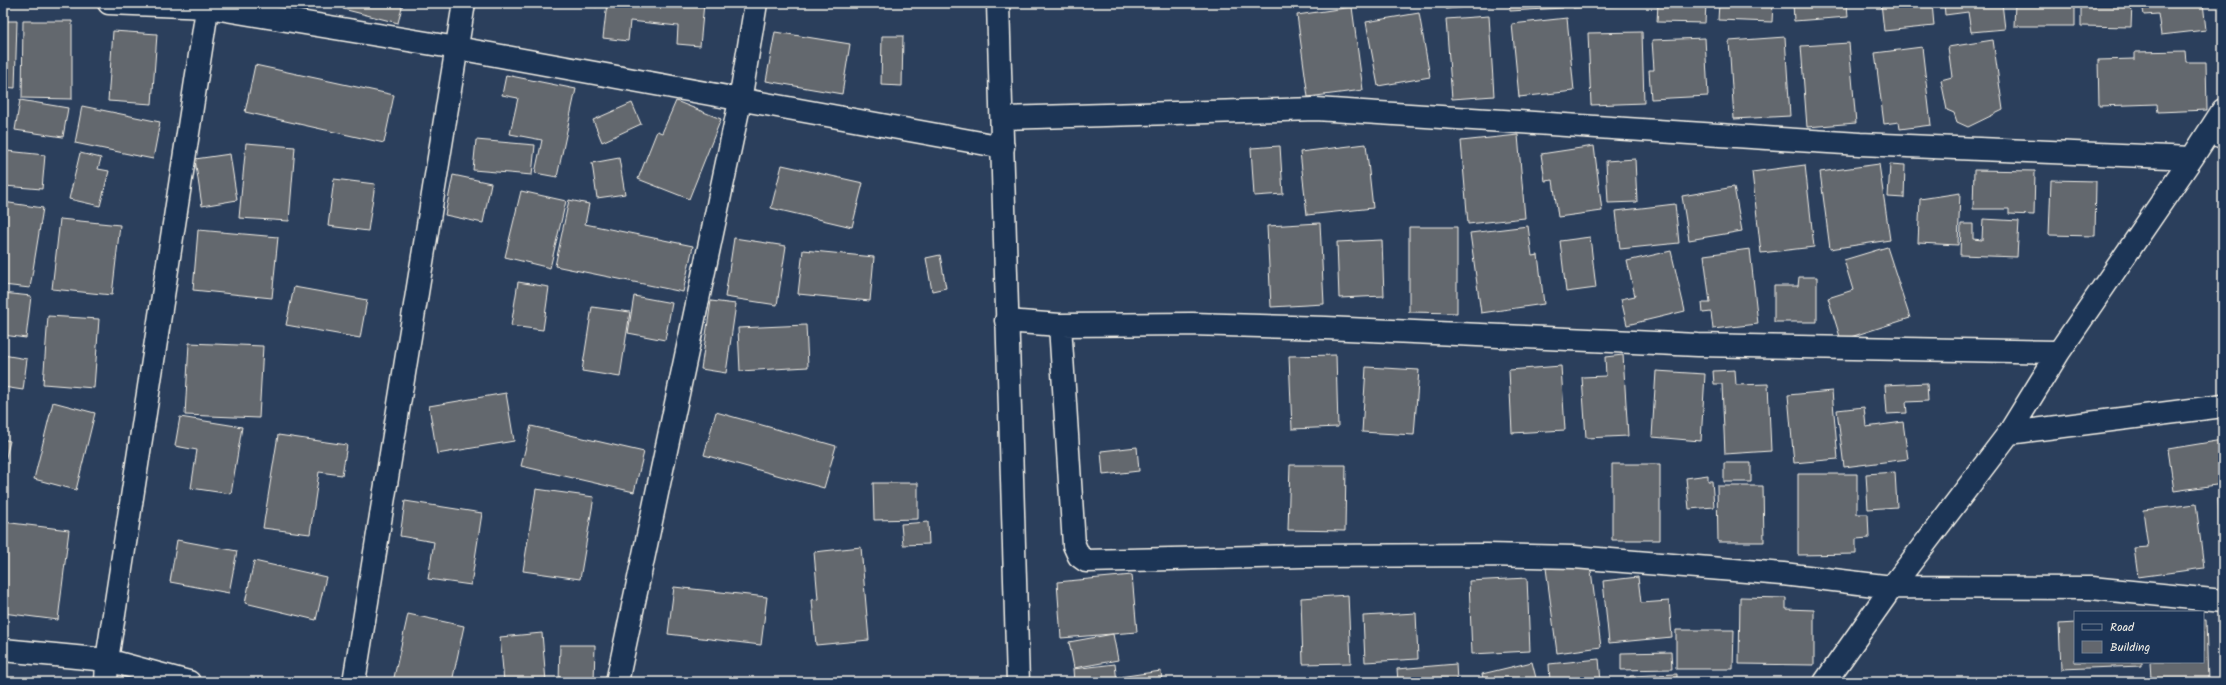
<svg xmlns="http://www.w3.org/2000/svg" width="2226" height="685" viewBox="0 0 2226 685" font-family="Kalam,sans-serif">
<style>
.building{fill:#63676e;stroke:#f4f1e8}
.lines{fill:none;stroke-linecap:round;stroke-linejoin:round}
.lane-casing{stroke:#f4f1e8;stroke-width:19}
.street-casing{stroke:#f4f1e8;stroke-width:25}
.secondary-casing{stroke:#f4f1e8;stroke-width:25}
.lane{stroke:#1d3557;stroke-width:16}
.street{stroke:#1d3557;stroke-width:22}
.secondary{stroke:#1d3557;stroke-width:22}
</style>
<rect width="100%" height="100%" fill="#2b3f5c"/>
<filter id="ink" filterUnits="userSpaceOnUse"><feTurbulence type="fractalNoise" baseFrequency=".025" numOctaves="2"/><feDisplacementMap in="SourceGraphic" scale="8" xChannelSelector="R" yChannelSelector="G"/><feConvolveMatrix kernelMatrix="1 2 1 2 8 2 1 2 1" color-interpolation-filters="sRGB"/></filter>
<g filter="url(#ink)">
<!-- building -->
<path class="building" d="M 344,3 L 403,3 L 398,23 L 343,9 Z
M 571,3 L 597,3 L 597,7 Z
M 607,3 L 704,3 L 700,46 L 677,44 L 678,26 L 630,21 L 628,41 L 603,38 Z
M 1446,3 L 1491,3 L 1491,5 L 1446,9 Z
M 1509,3 L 1562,3 L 1563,8 L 1510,11 Z
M 1573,3 L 1630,3 L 1630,5 L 1573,8 Z
M 1658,3 L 1706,3 L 1705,23 L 1657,22 Z
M 1719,3 L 1773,3 L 1772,22 L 1718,20 Z
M 1793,3 L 1847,3 L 1848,17 L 1794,21 Z
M 1881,3 L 1932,3 L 1934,26 L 1884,31 Z
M 1944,3 L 2002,3 L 2005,29 L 1971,32 L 1968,12 L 1945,15 Z
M 2015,3 L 2075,3 L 2075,26 L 2014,26 Z
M 2081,3 L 2132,3 L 2131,27 L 2081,26 Z
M 2142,3 L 2203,3 L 2206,30 L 2161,35 L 2158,14 L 2144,15 Z
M 1352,7 L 1363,90 L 1308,97 L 1297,15 Z
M 1419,13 L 1430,77 L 1378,86 L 1366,22 Z
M 1489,16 L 1494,96 L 1452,99 L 1446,19 Z
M 1567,18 L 1574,91 L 1519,97 L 1512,24 Z
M 3,21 L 17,21 L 15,88 L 3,87 Z
M 23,21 L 72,21 L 72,99 L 22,98 Z
M 113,31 L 157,34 L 152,104 L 108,101 Z
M 775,32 L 850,44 L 842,94 L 766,81 Z
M 1642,32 L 1644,103 L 1591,105 L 1588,33 Z
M 882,36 L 903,36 L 902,86 L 881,85 Z
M 1785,37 L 1790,116 L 1734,119 L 1729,41 Z
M 1705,38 L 1708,96 L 1651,99 L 1649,70 L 1654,70 L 1652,40 Z
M 1993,40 L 2003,110 L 1968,127 L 1957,122 L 1954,113 L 1947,110 L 1941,80 L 1952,77 L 1948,47 Z
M 1849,43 L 1856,123 L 1807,127 L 1801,46 Z
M 1922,47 L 1931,125 L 1900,129 L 1899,122 L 1884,124 L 1875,53 Z
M 2185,51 L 2186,62 L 2206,62 L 2207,110 L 2158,112 L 2157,104 L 2099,106 L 2098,60 L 2135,59 L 2135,52 Z
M 255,65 L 394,95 L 384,143 L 245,112 Z
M 506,75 L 576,89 L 557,177 L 535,173 L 542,140 L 510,134 L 518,98 L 502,95 Z
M 20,100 L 68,108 L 63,137 L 15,130 Z
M 676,101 L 721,119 L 689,199 L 638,179 L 657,131 L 662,133 Z
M 632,103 L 641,124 L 602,142 L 593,120 Z
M 82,106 L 160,122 L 153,159 L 75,143 Z
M 1518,135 L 1525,218 L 1468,224 L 1461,141 Z
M 476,140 L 535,145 L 532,175 L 473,170 Z
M 246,143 L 295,147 L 289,221 L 239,218 Z
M 1366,144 L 1373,208 L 1307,215 L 1300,152 Z
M 1280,146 L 1283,194 L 1254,196 L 1251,148 Z
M 1594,146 L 1602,211 L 1558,217 L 1553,180 L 1545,181 L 1541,154 Z
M 7,151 L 45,155 L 42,189 L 4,186 Z
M 80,153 L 101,158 L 98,169 L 109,171 L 100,206 L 69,199 Z
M 230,154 L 237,200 L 202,206 L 195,159 Z
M 619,158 L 625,194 L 597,198 L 592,163 Z
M 1635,159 L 1637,202 L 1608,203 L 1606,161 Z
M 1879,164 L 1890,240 L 1830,249 L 1820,172 Z
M 1890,164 L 1905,165 L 1904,198 L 1888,197 Z
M 782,165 L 863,183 L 852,227 L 771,208 Z
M 1805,165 L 1814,247 L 1761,253 L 1752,172 Z
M 1974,170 L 2035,171 L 2034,215 L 2009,214 L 2009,209 L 1973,209 Z
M 453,175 L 491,183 L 483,223 L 445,215 Z
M 334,179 L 375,184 L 368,231 L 328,226 Z
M 2051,180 L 2096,181 L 2095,236 L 2049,235 Z
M 1734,187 L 1742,231 L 1689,240 L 1682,196 Z
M 521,191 L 566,201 L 550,268 L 505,257 Z
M 1960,193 L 1958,245 L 1918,243 L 1920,199 Z
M 569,200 L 589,204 L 585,224 L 693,246 L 683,292 L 555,266 Z
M 3,202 L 43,208 L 30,288 L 3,285 Z
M 1675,204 L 1679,243 L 1620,249 L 1616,211 Z
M 60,219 L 120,225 L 112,295 L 52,289 Z
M 1983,219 L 2019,221 L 2017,257 L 1960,255 L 1961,224 L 1973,224 L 1973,239 L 1982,240 Z
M 1320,223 L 1324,304 L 1271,307 L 1267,226 Z
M 1528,226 L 1532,256 L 1538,255 L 1544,304 L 1481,313 L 1470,233 Z
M 1409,227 L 1457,227 L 1457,313 L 1409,312 Z
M 198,230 L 278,237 L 272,298 L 193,290 Z
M 1590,237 L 1596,288 L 1566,292 L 1560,241 Z
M 734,238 L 786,246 L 777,305 L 725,297 Z
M 1382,240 L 1384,296 L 1339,298 L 1337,242 Z
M 1887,247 L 1910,318 L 1841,340 L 1828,298 L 1853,290 L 1844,260 Z
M 1750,249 L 1758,324 L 1713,329 L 1711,312 L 1703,313 L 1702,303 L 1710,303 L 1704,255 Z
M 803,250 L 874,257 L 870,301 L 798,294 Z
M 1671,251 L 1685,311 L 1627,325 L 1621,299 L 1635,296 L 1627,261 Z
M 940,255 L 946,288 L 932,291 L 926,258 Z
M 1799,277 L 1817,277 L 1817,322 L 1774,322 L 1774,286 L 1798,286 Z
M 518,282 L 549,287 L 543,330 L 511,326 Z
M 294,287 L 367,300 L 360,338 L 286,325 Z
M 3,293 L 31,296 L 26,338 L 3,335 Z
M 634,296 L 672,303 L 665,340 L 628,333 Z
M 711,301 L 736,304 L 726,373 L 701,369 Z
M 592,307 L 630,312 L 620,377 L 582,371 Z
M 48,316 L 99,319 L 94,388 L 43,384 Z
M 806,325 L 808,367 L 740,371 L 738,328 Z
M 189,343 L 263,346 L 259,418 L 185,415 Z
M 3,355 L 27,359 L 23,390 L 3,387 Z
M 1336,355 L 1338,427 L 1292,429 L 1289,356 Z
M 1623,355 L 1628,436 L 1586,438 L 1582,377 L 1606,376 L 1605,357 Z
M 1561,366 L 1565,430 L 1512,433 L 1509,370 Z
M 1366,367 L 1419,370 L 1414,435 L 1362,432 Z
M 1735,370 L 1736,385 L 1768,384 L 1771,451 L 1725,454 L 1722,384 L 1714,384 L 1713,371 Z
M 1656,371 L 1705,374 L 1701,441 L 1652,437 Z
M 1927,383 L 1928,401 L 1906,402 L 1907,413 L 1887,414 L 1885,385 Z
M 1832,391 L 1838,459 L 1794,463 L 1788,395 Z
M 506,393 L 514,441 L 437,454 L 429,406 Z
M 53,402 L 95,413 L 76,490 L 34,479 Z
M 1864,407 L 1866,427 L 1903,422 L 1908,459 L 1844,467 L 1837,410 Z
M 716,412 L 836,446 L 824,488 L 704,455 Z
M 180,417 L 242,427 L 231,494 L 191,488 L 197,450 L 175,446 Z
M 531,426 L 644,452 L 634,492 L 521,466 Z
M 278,435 L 347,445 L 342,475 L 319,472 L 310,534 L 263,528 Z
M 3,439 L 10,441 L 3,469 Z
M 2223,440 L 2223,484 L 2174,491 L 2168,449 Z
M 1137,447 L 1139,471 L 1103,475 L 1101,451 Z
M 1724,463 L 1751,463 L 1751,482 L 1724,482 Z
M 1612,464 L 1660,464 L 1660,540 L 1612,540 Z
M 1290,465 L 1346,465 L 1345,531 L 1288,530 Z
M 1895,472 L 1897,507 L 1868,509 L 1866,474 Z
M 1798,474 L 1857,474 L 1857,514 L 1868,514 L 1869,538 L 1856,539 L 1856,554 L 1798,555 Z
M 1708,475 L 1708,481 L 1712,481 L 1714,507 L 1689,509 L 1686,478 Z
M 873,483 L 918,483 L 918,519 L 874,520 Z
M 1717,486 L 1763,486 L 1764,542 L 1718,542 Z
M 536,489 L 594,497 L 580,579 L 523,571 Z
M 2218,499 L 2223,499 L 2223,566 L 2221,566 Z
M 405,501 L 482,513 L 471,585 L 428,579 L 434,542 L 400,536 Z
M 2196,504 L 2204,568 L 2138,577 L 2134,548 L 2148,547 L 2143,510 Z
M 3,522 L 69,530 L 58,620 L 3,613 Z
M 928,522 L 929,544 L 903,545 L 901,524 Z
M 177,540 L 237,551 L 229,593 L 170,582 Z
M 861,547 L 869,640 L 816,645 L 812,600 L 818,599 L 814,552 Z
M 254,561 L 326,577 L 316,620 L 245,603 Z
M 1590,563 L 1601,647 L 1557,653 L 1546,568 Z
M 1132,575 L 1137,632 L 1061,638 L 1057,582 Z
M 1638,577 L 1641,603 L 1669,601 L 1672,637 L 1609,643 L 1603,581 Z
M 1527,578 L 1530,651 L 1472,654 L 1469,581 Z
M 674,587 L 767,597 L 761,645 L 668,634 Z
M 1348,595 L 1351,663 L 1303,664 L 1301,598 Z
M 1740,597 L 1786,598 L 1786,609 L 1814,610 L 1814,665 L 1739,664 Z
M 1416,613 L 1418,659 L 1365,662 L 1363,616 Z
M 408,614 L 464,626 L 452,682 L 393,682 Z
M 2203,620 L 2206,620 L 2208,682 L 2165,682 L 2165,679 L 2151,679 L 2150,662 L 2203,662 Z
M 2075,623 L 2075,662 L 2142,662 L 2142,666 L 2061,669 L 2059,624 Z
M 2221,623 L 2223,623 L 2223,682 Z
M 1676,630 L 1734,630 L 1733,669 L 1676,669 Z
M 542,633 L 546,682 L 504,682 L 500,637 Z
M 1113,634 L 1118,660 L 1074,668 L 1069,642 Z
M 560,645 L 595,645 L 594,682 L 559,682 Z
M 1671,652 L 1672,669 L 1621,670 L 1621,653 Z
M 1599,659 L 1601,682 L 1550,682 L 1549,664 Z
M 1532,662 L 1537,682 L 1484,682 L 1482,674 Z
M 1115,664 L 1117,682 L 1074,682 L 1073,669 Z
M 1456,664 L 1457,682 L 1398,682 L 1397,669 Z
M 1161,671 L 1162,682 L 1120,682 L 1119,677 Z
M 1677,674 L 1677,682 L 1630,682 L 1630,676 Z
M 1329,678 L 1329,682 L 1276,682 L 1276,679 Z"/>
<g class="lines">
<defs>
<path id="lane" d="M 2207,135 L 2223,140"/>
<path id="street" d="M 109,3 L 208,7 L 457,48 L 1003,147
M 1002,118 L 1316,109 L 1860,144 L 2192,158
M 1006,321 L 1060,325 L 1192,324 L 1326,328 L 1698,345 L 2059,352
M 1060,325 L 1074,545 L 1079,556 L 1086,561 L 1303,556 L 1487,555 L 1574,557 L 1783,574 L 1892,587 L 2091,588 L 2223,601
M 2009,433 L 2223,406
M 3,650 L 107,660 L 189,682
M 106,682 L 107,660 L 208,3
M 354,682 L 464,3
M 617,682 L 740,101 L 756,3
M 1825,682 L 1892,587 L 2009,433 L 2059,352 L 2192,158 L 2223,110"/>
<path id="secondary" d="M 998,3 L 1018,682"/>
</defs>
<!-- lane casing -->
<use href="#lane" class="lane-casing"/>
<!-- street casing -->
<use href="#street" class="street-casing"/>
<!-- secondary casing -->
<use href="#secondary" class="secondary-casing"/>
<!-- lane -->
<use href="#lane" class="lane"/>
<!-- street -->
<use href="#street" class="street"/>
<!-- secondary -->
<use href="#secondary" class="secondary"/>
</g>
</g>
<!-- margin -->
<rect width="2226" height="685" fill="none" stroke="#1d3557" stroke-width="16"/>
<rect x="8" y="8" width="2210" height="669" fill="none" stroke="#f4f1e8" stroke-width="1.5" filter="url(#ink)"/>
<!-- legend -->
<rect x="2074" y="611" width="130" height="52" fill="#1d3557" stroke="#738091"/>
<rect x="2082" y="624" width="20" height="6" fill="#1d3557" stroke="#738091"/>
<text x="2110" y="631" font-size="12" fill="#f4f1e8">Road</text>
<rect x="2082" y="641" width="20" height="12" fill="#63676e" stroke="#738091"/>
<text x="2110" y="651" font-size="12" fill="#f4f1e8">Building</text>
</svg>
